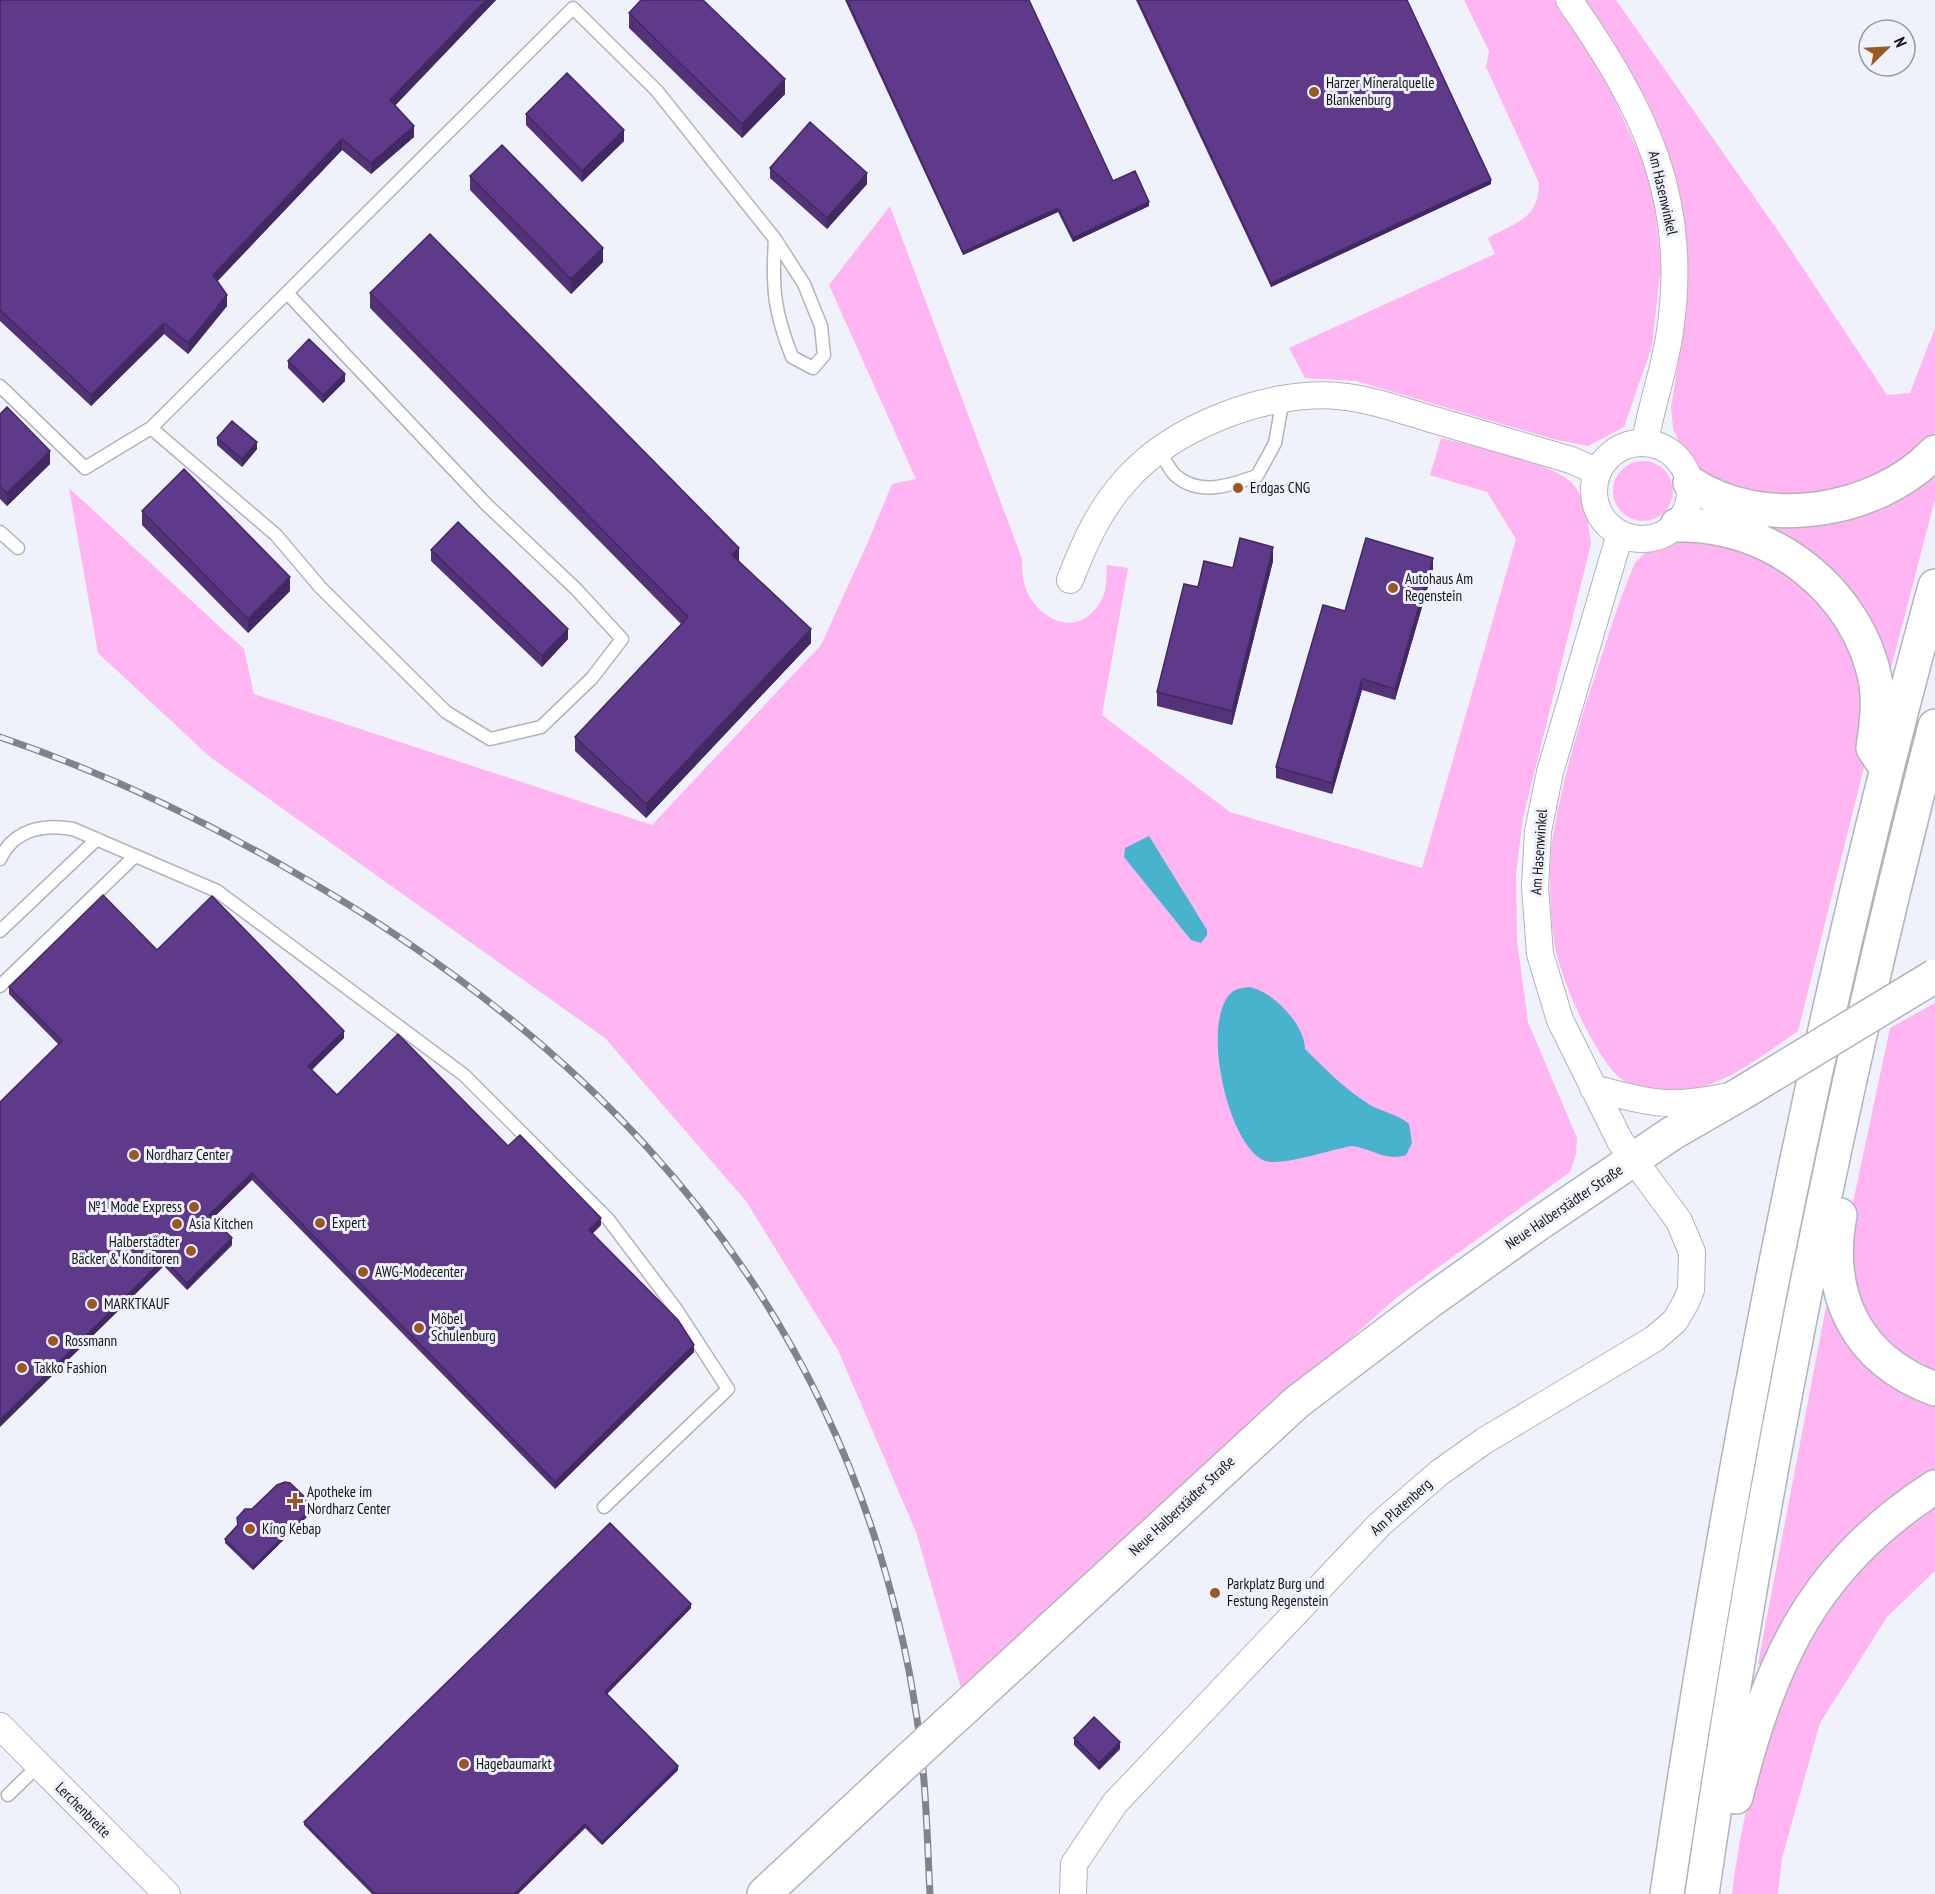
<svg xmlns="http://www.w3.org/2000/svg" width="1935" height="1894" viewBox="0 0 1935 1894" font-family="'PT Sans Narrow',sans-serif">
<style>
.green{fill:#feb5f2}
.water{fill:#48b3cd}
.lines{fill:none;stroke-linecap:round;stroke-linejoin:round}
.lane-casing{stroke:#b2b4bc;stroke-width:15}
.street-casing{stroke:#b2b4bc;stroke-width:28}
.primary-casing{stroke:#b2b4bc;stroke-width:36}
.highway-casing{stroke:#b2b4bc;stroke-width:36}
.lane{stroke:#fff;stroke-width:12}
.street{stroke:#fff;stroke-width:26}
.primary{stroke:#fff;stroke-width:33}
.highway{stroke:#fff;stroke-width:33}
.rail-casing{stroke:#82838a;stroke-width:7}
.rail{stroke:#eff1fb;stroke-width:4.5;stroke-dasharray:14;stroke-linecap:butt}
.primary-bridge-casing{stroke:#b2b4bc;stroke-width:36;stroke-linecap:butt}
.primary-bridge{stroke:#fff;stroke-width:33}
.wall{fill:#533277}
.shaded-wall{fill:#432961}
.building{fill:#603a8a;stroke:#432961;stroke-width:1.5}
.poi-dot{fill:#995a22;stroke:#eff1fb;stroke-width:2}
.labels{text-anchor:middle;stroke-width:6;stroke-linejoin:round;paint-order:stroke}
.poi-label{font-size:15px;fill:#141518;stroke:#eff1fb;text-anchor:start}
.street-label{font-size:15px;fill:#141518;stroke:#eff1fb}
</style>
<rect width="100%" height="100%" fill="#eff1fb"/>
<!-- green -->
<path class="green" d="M 1464,0 L 1554,0 L 1595,57 L 1652,182 L 1661,264 L 1652,346 L 1624,427 L 1588,446 L 1553,439 L 1356,381 L 1305,378 L 1289,348 L 1495,254 L 1488,238 C 1516,222 1539,219 1539,183 L 1486,67 L 1489,51 Z
M 1583,0 L 1616,0 L 1785,241 L 1887,395 L 1910,393 L 1935,328 L 1935,433 L 1902,464 L 1822,496 L 1733,494 L 1701,473 L 1692,456 L 1679,443 L 1673,428 L 1671,407 L 1685,320 L 1687,245 L 1680,202 L 1664,140 L 1647,100 Z
M 890,206 L 1022,559 C 1022,572 1023,588 1031,599 C 1052,629 1085,633 1103,597 C 1107,588 1106,574 1107,565 L 1128,568 L 1102,715 L 1230,812 L 1422,868 L 1516,539 L 1487,492 L 1430,475 L 1441,438 C 1474,447 1550,461 1572,483 C 1585,496 1589,525 1591,544 L 1523,818 L 1516,874 L 1517,940 L 1528,1022 L 1577,1138 L 1576,1155 L 1570,1172 L 1396,1298 L 961,1688 L 916,1532 L 838,1350 L 746,1201 L 605,1038 L 210,757 L 98,653 L 69,488 L 244,649 L 254,694 L 652,825 L 821,645 L 868,542 L 892,484 L 916,479 L 829,285 Z
M1613 491a30 30 0 1 1 60 0a30 30 0 1 1-60 0Z
M 1935,466 L 1935,499 L 1890,672 L 1885,671 L 1769,535 L 1770,519 Z
M 1697,535 L 1795,568 L 1852,639 L 1870,719 L 1864,767 L 1798,1031 C 1759,1058 1702,1103 1650,1092 C 1637,1089 1621,1081 1612,1070 C 1589,1041 1566,990 1557,955 C 1550,928 1548,869 1552,842 C 1562,780 1580,720 1600,661 C 1611,628 1621,595 1635,563 L 1645,553 Z
M 1935,1003 L 1935,1377 L 1888,1351 L 1848,1287 L 1847,1231 L 1890,1028 Z
M 1826,1307 L 1834,1307 L 1871,1370 L 1905,1394 L 1935,1403 L 1935,1475 L 1768,1665 L 1758,1664 Z
M 1935,1506 L 1935,1571 L 1887,1617 L 1820,1723 L 1782,1858 L 1778,1894 L 1732,1894 C 1743,1803 1768,1709 1815,1630 C 1822,1618 1828,1605 1836,1594 C 1865,1559 1899,1533 1935,1506 Z"/>
<!-- water -->
<path class="water" d="M 1149,836 L 1207,930 L 1207,935 L 1201,943 L 1191,940 L 1124,857 L 1125,848 Z
M 1249,987 C 1273,991 1305,1025 1305,1049 C 1325,1069 1346,1090 1370,1105 C 1383,1112 1397,1114 1409,1124 L 1412,1143 L 1406,1155 C 1386,1162 1371,1148 1352,1146 C 1331,1149 1280,1168 1263,1160 C 1227,1142 1200,1020 1232,992 C 1237,988 1243,988 1249,987 Z"/>
<g class="lines">
<defs>
<path id="lane" d="M 0,386 L 85,468 L 151,428 L 573,8 L 657,91 L 775,239 L 804,284 L 821,326 L 824,355 L 813,368 L 792,357 C 774,311 772,289 775,239
M 151,428 L 276,535 L 320,587 L 446,712 L 490,739 L 541,727 L 592,678 L 622,639 L 576,589 L 486,504 L 287,293
M 1160,451 C 1164,458 1169,469 1175,475 C 1199,497 1231,485 1257,476 L 1275,443 L 1283,399
M 0,532 L 18,548
M 0,859 C 14,829 44,824 73,829 L 217,891 L 464,1075 L 608,1219 L 676,1309 L 728,1389 L 604,1507
M 0,931 L 97,839
M 0,986 L 135,856
M 8,1795 L 39,1765"/>
<path id="street" d="M 1569,0 C 1643,106 1690,198 1670,331 C 1665,369 1651,405 1645,443
M1594 491a48 48 0 1 1 96 0a48 48 0 1 1-96 0Z
M 1070,580 C 1084,544 1099,510 1125,481 C 1172,427 1267,390 1338,396 C 1370,399 1400,410 1431,419 C 1478,433 1524,446 1571,460 L 1598,472
M 1593,1088 C 1648,1102 1666,1109 1724,1097
M 0,1726 L 167,1894
M 1073,1894 L 1074,1864 L 1115,1803 L 1380,1524 L 1439,1473 L 1484,1441 L 1654,1339 L 1675,1321 L 1686,1302 L 1691,1290 L 1692,1252 L 1679,1221 L 1620,1141 L 1560,1020 L 1540,954 L 1535,887 L 1538,831 L 1550,772 L 1620,534"/>
<path id="primary" d="M 969,1704 L 1297,1402 L 1430,1301 L 1538,1224 L 1671,1134 L 1742,1093
M 764,1894 L 895,1772"/>
<path id="highway" d="M 1690,483 C 1762,531 1876,514 1935,452
M 1677,525 C 1770,522 1860,591 1876,684 C 1879,705 1876,727 1873,748 L 1881,760
M 1840,1215 C 1825,1296 1857,1360 1935,1389
M 1736,1797 C 1770,1661 1813,1565 1935,1487
M 1667,1894 C 1732,1454 1817,1015 1935,586
M 1702,1894 C 1759,1501 1835,1110 1935,726"/>
</defs>
<!-- lane casing -->
<use href="#lane" class="lane-casing"/>
<!-- street casing -->
<use href="#street" class="street-casing"/>
<!-- primary casing -->
<use href="#primary" class="primary-casing"/>
<!-- highway casing -->
<use href="#highway" class="highway-casing"/>
<!-- lane -->
<use href="#lane" class="lane"/>
<!-- street -->
<use href="#street" class="street"/>
<!-- primary -->
<use href="#primary" class="primary"/>
<!-- highway -->
<use href="#highway" class="highway"/>
<defs>
<path id="rail" d="M 0,737 C 103,772 202,819 297,874 C 564,1027 775,1234 873,1532 C 893,1593 908,1656 917,1719 C 926,1776 927,1836 930,1894"/>
</defs>
<!-- rail casing -->
<use href="#rail" class="rail-casing"/>
<!-- rail -->
<use href="#rail" class="rail"/>
<defs>
<path id="primary-bridge" d="M 1742,1093 L 1935,976
M 895,1772 L 969,1704"/>
</defs>
<!-- primary-bridge casing -->
<use href="#primary-bridge" class="primary-bridge-casing"/>
<!-- primary-bridge -->
<use href="#primary-bridge" class="primary-bridge"/>
</g>
<!-- wall -->
<path class="wall" d="M 0,0 L 496,0 L 395,105 L 414,137 L 371,174 L 342,150 L 217,281 L 227,306 L 188,354 L 164,334 L 91,406 L 0,321 Z
M 845,0 L 1029,0 L 1113,181 L 1149,206 L 1073,242 L 1058,212 L 963,255 Z
M 1136,0 L 1407,0 L 1491,184 L 1271,287 Z
M 629,13 L 785,94 L 742,138 L 629,28 Z
M 526,114 L 624,141 L 582,182 L 526,125 Z
M 770,168 L 867,184 L 827,229 L 770,178 Z
M 470,176 L 603,262 L 571,294 L 470,190 Z
M 370,293 L 739,561 L 811,643 L 646,818 L 575,751 L 575,737 L 681,624 L 370,308 Z
M 288,361 L 345,381 L 323,403 L 288,368 Z
M 0,414 L 50,464 L 7,506 L 0,499 Z
M 217,438 L 257,449 L 242,467 L 217,445 Z
M 142,511 L 290,591 L 248,633 L 142,525 Z
M 431,550 L 568,639 L 542,667 L 431,561 Z
M 1273,561 L 1232,725 L 1157,706 L 1157,692 L 1198,587 L 1233,568 Z
M 1433,569 L 1395,700 L 1362,690 L 1332,794 L 1276,778 L 1276,767 L 1345,611 Z
M 157,950 L 344,1038 L 312,1070 L 337,1095 L 508,1146 L 601,1225 L 593,1233 L 694,1352 L 555,1489 L 252,1180 L 213,1218 L 232,1245 L 187,1290 L 164,1266 L 59,1045 L 9,994 L 9,987 Z
M 314,1510 L 253,1570 L 225,1543 L 225,1539 L 237,1525 L 237,1518 Z
M 691,1608 L 607,1694 L 678,1770 L 602,1845 L 585,1828 L 518,1894 L 372,1894 L 304,1825 L 304,1822 Z
M 1074,1738 L 1120,1749 L 1099,1770 L 1074,1745 Z"/>
<!-- shaded-wall -->
<path class="shaded-wall" d="M 486,0 L 496,0 L 390,111 L 390,100 Z
M 785,79 L 785,94 L 742,138 L 742,124 Z
M 414,126 L 414,137 L 371,174 L 371,163 Z
M 624,130 L 624,141 L 582,182 L 582,171 Z
M 342,139 L 342,150 L 213,286 L 213,275 Z
M 867,173 L 867,184 L 827,229 L 827,218 Z
M 1491,180 L 1491,184 L 1271,287 L 1271,283 Z
M 1149,202 L 1149,206 L 1073,242 L 1073,238 Z
M 1058,208 L 1058,212 L 963,255 L 963,252 Z
M 603,248 L 603,262 L 571,294 L 571,279 Z
M 227,295 L 227,306 L 188,354 L 188,343 Z
M 164,323 L 164,334 L 91,406 L 91,395 Z
M 345,374 L 345,381 L 323,403 L 323,395 Z
M 257,442 L 257,449 L 242,467 L 242,459 Z
M 50,451 L 50,464 L 7,506 L 7,493 Z
M 1273,547 L 1273,561 L 1232,725 L 1232,711 Z
M 739,548 L 739,562 L 732,555 Z
M 1433,558 L 1433,569 L 1395,700 L 1395,689 Z
M 290,577 L 290,591 L 248,633 L 248,619 Z
M 568,629 L 568,639 L 542,667 L 542,656 Z
M 811,629 L 811,643 L 646,818 L 646,804 Z
M 1362,679 L 1362,690 L 1332,794 L 1332,783 Z
M 344,1031 L 344,1038 L 308,1073 L 308,1066 Z
M 252,1173 L 252,1180 L 209,1222 L 209,1215 Z
M 601,1218 L 601,1225 L 589,1237 L 589,1230 Z
M 232,1238 L 232,1245 L 187,1290 L 187,1283 Z
M 164,1259 L 164,1266 L 0,1427 L 0,1420 Z
M 694,1345 L 694,1352 L 555,1489 L 555,1482 Z
M 314,1506 L 314,1510 L 253,1570 L 253,1567 Z
M 691,1604 L 691,1608 L 605,1696 L 605,1692 Z
M 1120,1742 L 1120,1749 L 1099,1770 L 1099,1763 Z
M 678,1766 L 678,1770 L 602,1845 L 602,1842 Z
M 585,1824 L 585,1828 L 518,1894 L 514,1894 Z"/>
<!-- building -->
<path class="building" d="M 0,0 L 486,0 L 390,100 L 414,126 L 371,163 L 342,139 L 213,275 L 227,295 L 188,343 L 164,323 L 91,395 L 0,310 Z
M 641,0 L 703,0 L 785,79 L 742,124 L 629,13 Z
M 847,0 L 1029,0 L 1113,181 L 1135,171 L 1149,202 L 1073,238 L 1058,208 L 963,252 Z
M 1138,0 L 1407,0 L 1491,180 L 1271,283 Z
M 567,73 L 624,130 L 582,171 L 526,114 Z
M 810,122 L 867,173 L 827,218 L 770,168 Z
M 502,145 L 603,248 L 571,279 L 470,176 Z
M 430,234 L 739,548 L 732,555 L 811,629 L 646,804 L 575,737 L 688,617 L 370,293 Z
M 309,339 L 345,374 L 323,395 L 288,361 Z
M 7,407 L 50,451 L 7,493 L 0,486 L 0,414 Z
M 232,421 L 257,442 L 242,459 L 217,438 Z
M 184,469 L 290,577 L 248,619 L 142,511 Z
M 458,522 L 568,629 L 542,656 L 431,550 Z
M 1240,538 L 1273,547 L 1232,711 L 1157,692 L 1184,584 L 1198,587 L 1204,561 L 1233,568 Z
M 1366,538 L 1433,558 L 1395,689 L 1362,679 L 1332,783 L 1276,767 L 1323,605 L 1345,611 Z
M 103,895 L 157,950 L 212,896 L 344,1031 L 308,1066 L 337,1095 L 398,1034 L 508,1146 L 520,1135 L 601,1218 L 589,1230 L 678,1320 L 694,1345 L 555,1482 L 252,1173 L 209,1215 L 232,1238 L 187,1283 L 164,1259 L 0,1420 L 0,1102 L 62,1041 L 9,987 Z
M 285,1482 L 290,1483 L 314,1506 L 253,1567 L 225,1539 L 238,1525 L 237,1518 L 245,1509 L 252,1509 L 277,1485 Z
M 610,1523 L 691,1604 L 605,1692 L 678,1766 L 602,1842 L 585,1824 L 514,1894 L 376,1894 L 304,1822 Z
M 1094,1717 L 1120,1742 L 1099,1763 L 1074,1738 Z"/>
<!-- markers -->
<g class="poi-dot">
<circle cx="1314" cy="92" r="6"/>
<circle cx="1238" cy="488" r="6"/>
<circle cx="1393" cy="588" r="6"/>
<circle cx="134" cy="1155" r="6"/>
<circle cx="194" cy="1207" r="6"/>
<circle cx="320" cy="1223" r="6"/>
<circle cx="177" cy="1224" r="6"/>
<circle cx="191" cy="1251" r="6"/>
<circle cx="363" cy="1272" r="6"/>
<circle cx="92" cy="1304" r="6"/>
<circle cx="419" cy="1328" r="6"/>
<circle cx="53" cy="1341" r="6"/>
<circle cx="22" cy="1368" r="6"/>
<path d="M292 1492h6v6h6v6h-6v6h-6v-6h-6v-6h6z"/>
<circle cx="250" cy="1529" r="6"/>
<circle cx="1215" cy="1593" r="6"/>
<circle cx="464" cy="1764" r="6"/>
</g>
<g class="labels">
<!-- poi labels -->
<g class="poi-label">
<text x="1326" y="88">Harzer Mineralquelle<tspan x="1326" dy="17">Blankenburg</tspan></text>
<text x="1250" y="493">Erdgas CNG</text>
<text x="1405" y="584">Autohaus Am<tspan x="1405" dy="17">Regenstein</tspan></text>
<text x="146" y="1160">Nordharz Center</text>
<text x="182" y="1212" text-anchor="end">№1 Mode Express</text>
<text x="332" y="1228">Expert</text>
<text x="189" y="1229">Asia Kitchen</text>
<text x="179" y="1247" text-anchor="end">Halberstädter<tspan x="179" dy="17">Bäcker &amp; Konditoren</tspan></text>
<text x="375" y="1277">AWG-Modecenter</text>
<text x="104" y="1309">MARKTKAUF</text>
<text x="431" y="1324">Möbel<tspan x="431" dy="17">Schulenburg</tspan></text>
<text x="65" y="1346">Rossmann</text>
<text x="34" y="1373">Takko Fashion</text>
<text x="307" y="1497">Apotheke im<tspan x="307" dy="17">Nordharz Center</tspan></text>
<text x="262" y="1534">King Kebap</text>
<text x="1227" y="1589">Parkplatz Burg und<tspan x="1227" dy="17">Festung Regenstein</tspan></text>
<text x="476" y="1769">Hagebaumarkt</text>
</g>
<!-- street labels -->
<g class="street-label">
<text transform="translate(1663 193) rotate(77)" y="5">Am Hasenwinkel</text>
<text transform="translate(1539 852) rotate(-86)" y="5">Am Hasenwinkel</text>
<text transform="translate(1564 1207) rotate(-34)" y="5">Neue Halberstädter Straße</text>
<text transform="translate(1182 1506) rotate(-43)" y="5">Neue Halberstädter Straße</text>
<text transform="translate(1401 1507) rotate(-42)" y="5">Am Platenberg</text>
<text transform="translate(83 1810) rotate(45)" y="5">Lerchenbreite</text>
</g>
</g>
<!-- north arrow -->
<g transform="translate(1887 48) rotate(66)"><circle r="28" fill="#eff1fb" stroke="#9799a0" stroke-width="1.5"/>
<path d="M0-4.5L10 22L0 15L-10 22Z" fill="#995a22"/>
<text y="-9" font-size="16" font-weight="bold" text-anchor="middle" fill="#141518">N</text>
</g>
</svg>
